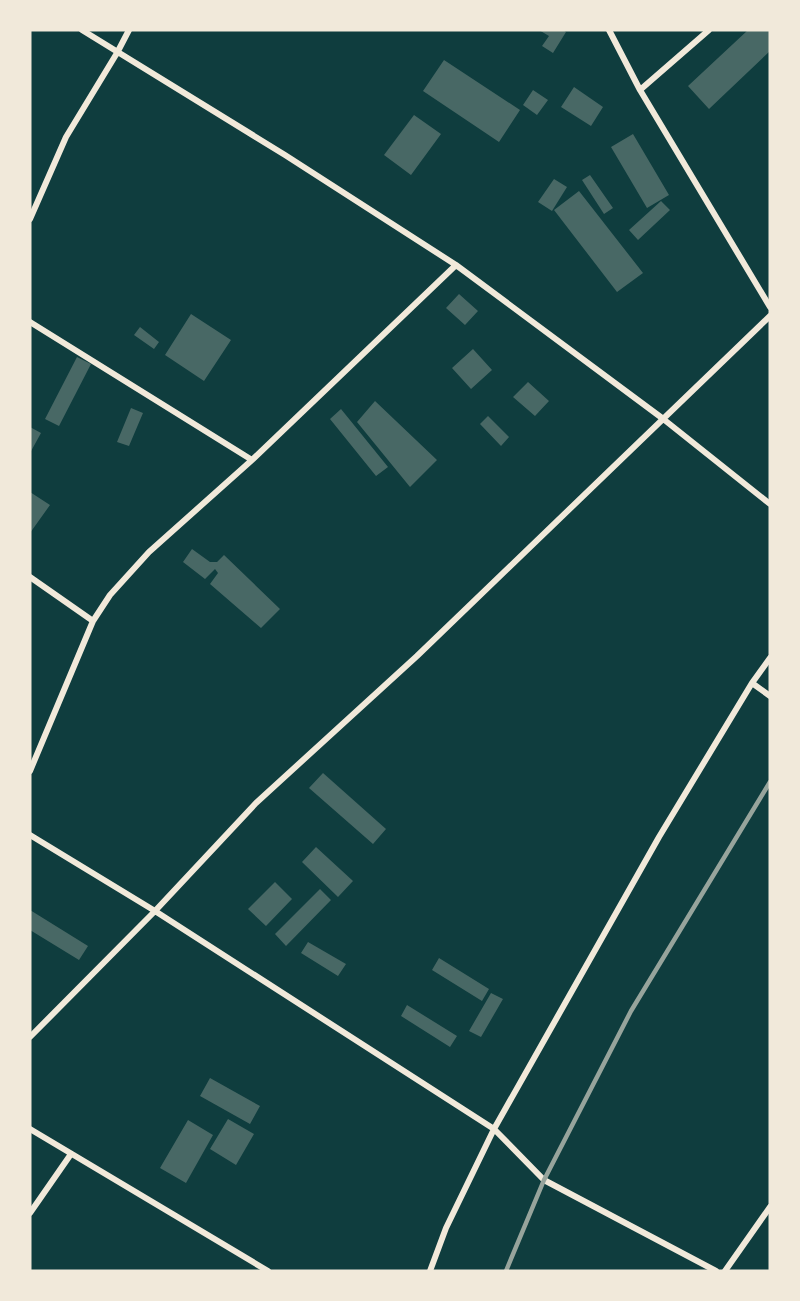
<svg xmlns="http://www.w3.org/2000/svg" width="800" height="1301" viewBox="0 0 800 1301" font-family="Manrope,sans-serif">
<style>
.building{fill:#486865}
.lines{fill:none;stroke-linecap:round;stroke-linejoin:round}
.minor{stroke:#f1e9da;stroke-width:6}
.rail{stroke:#97a49c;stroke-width:4.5}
</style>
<rect width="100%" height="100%" fill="#0f3d3e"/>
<!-- building -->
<path class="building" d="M 539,30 L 563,30 L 566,32 L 553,53 L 542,46 L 549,36 Z
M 748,30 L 770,30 L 770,51 L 709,109 L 688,86 Z
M 444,60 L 520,110 L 499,142 L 423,91 Z
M 574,87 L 603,107 L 591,126 L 561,107 Z
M 533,90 L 548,100 L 537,115 L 523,105 Z
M 414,115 L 441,134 L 411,175 L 384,155 Z
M 633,134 L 669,195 L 647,208 L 611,147 Z
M 590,175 L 613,208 L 604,214 L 582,180 Z
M 554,179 L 567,187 L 552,211 L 538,202 Z
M 579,191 L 643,273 L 617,292 L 554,210 Z
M 661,201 L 670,210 L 638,240 L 629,230 Z
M 459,294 L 478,311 L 465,325 L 446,308 Z
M 191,314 L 231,340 L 204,381 L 165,355 Z
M 140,327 L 159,342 L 154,349 L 134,335 Z
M 473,349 L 492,370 L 471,389 L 452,368 Z
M 77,357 L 91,364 L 59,426 L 45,419 Z
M 528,382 L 549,401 L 535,416 L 513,397 Z
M 375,401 L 437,460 L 410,487 L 357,422 Z
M 131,408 L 143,413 L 129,446 L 117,442 Z
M 341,409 L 388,467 L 376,476 L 330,419 Z
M 488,416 L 509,437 L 501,446 L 480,424 Z
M 30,427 L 41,433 L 30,453 Z
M 30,492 L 50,505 L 30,533 Z
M 192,549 L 210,562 L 217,562 L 224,555 L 280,609 L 261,628 L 210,584 L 218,573 L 215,569 L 205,579 L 183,562 Z
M 323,773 L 386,829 L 373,844 L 309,788 Z
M 316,847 L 353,881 L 338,897 L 302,862 Z
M 275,882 L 292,899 L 266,926 L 248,909 Z
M 320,889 L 331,900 L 286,946 L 275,934 Z
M 30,910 L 88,946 L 79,960 L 30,930 Z
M 308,942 L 346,964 L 338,976 L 301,953 Z
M 439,958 L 489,989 L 482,1001 L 432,970 Z
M 491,993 L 503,999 L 481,1037 L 469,1031 Z
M 407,1005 L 457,1036 L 450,1047 L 401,1016 Z
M 210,1078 L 260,1106 L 250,1124 L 200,1096 Z
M 228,1119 L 254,1134 L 236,1165 L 210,1149 Z
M 188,1120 L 213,1135 L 186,1183 L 160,1168 Z"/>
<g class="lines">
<!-- minor -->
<path class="minor" d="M 82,30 L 285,155 L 456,265 L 662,418 L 770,504
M 609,30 L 640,90 L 770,307
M 640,90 L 709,30
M 30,219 L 66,137 L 117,53 L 129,30
M 30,322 L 252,460 L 456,265
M 30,577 L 93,621
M 752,683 L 770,696
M 30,771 L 93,621 L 110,595 L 149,552 L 252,460
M 30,835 L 155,911 L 494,1129 L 544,1180 L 716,1271
M 30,1037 L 155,911 L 256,803 L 417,656 L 770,316
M 30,1129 L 268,1271
M 30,1213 L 71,1154
M 430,1271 L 446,1228 L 494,1129 L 659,837 L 752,683 L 770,658
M 725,1271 L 770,1207"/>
<!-- rail -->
<path class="rail" d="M 506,1271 L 544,1180 L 631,1011 L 770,782"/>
</g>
<!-- border -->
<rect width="800" height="1301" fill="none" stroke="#f1e9da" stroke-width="63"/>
</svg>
